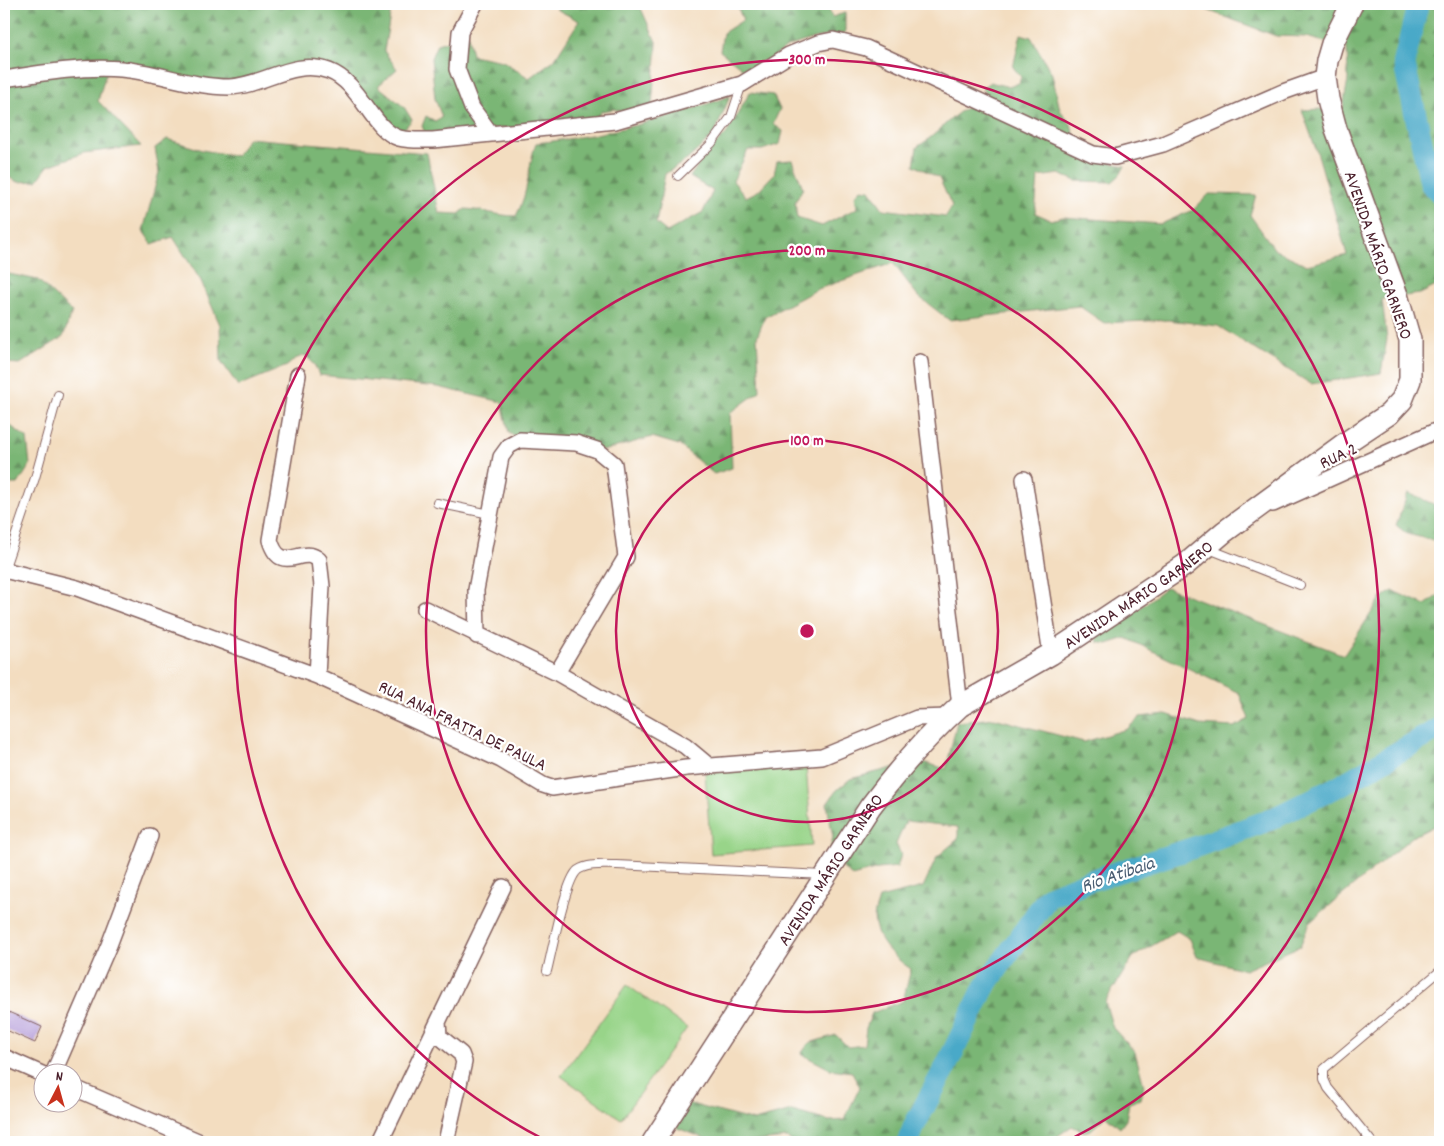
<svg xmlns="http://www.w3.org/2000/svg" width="1444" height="1146" viewBox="0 0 1444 1146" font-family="Dekko,sans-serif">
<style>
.green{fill:#98d489;stroke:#717a5a}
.forest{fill:url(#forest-firs);stroke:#626a50}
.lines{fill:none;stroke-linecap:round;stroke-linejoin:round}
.river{stroke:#49a9c8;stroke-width:22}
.building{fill:#b29ad8}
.service-casing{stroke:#85625f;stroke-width:10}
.minor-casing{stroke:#85625f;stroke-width:18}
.secondary-casing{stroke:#85625f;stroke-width:24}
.service{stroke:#fff;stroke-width:8}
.minor{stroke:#fff;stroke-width:15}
.secondary{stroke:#fff;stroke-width:21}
.ring{fill:none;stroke:#c2185b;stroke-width:2.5}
.labels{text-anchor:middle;stroke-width:4.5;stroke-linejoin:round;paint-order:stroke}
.street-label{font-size:18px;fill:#4a1f2b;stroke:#fff}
.water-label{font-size:19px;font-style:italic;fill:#4a5d72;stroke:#fff}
.centre{fill:#c2185b;stroke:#fff;stroke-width:2.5}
.ring-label{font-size:15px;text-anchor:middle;font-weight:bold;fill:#c2185b;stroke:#fff;stroke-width:4.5;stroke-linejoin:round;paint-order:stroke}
</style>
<defs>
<pattern id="forest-firs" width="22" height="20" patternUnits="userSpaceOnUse" patternTransform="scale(1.25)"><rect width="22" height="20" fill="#7ab675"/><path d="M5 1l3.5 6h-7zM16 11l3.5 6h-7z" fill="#669360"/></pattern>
</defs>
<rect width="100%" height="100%" fill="#fff"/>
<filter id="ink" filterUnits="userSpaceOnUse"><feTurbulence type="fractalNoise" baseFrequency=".02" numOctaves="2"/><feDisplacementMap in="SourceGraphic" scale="10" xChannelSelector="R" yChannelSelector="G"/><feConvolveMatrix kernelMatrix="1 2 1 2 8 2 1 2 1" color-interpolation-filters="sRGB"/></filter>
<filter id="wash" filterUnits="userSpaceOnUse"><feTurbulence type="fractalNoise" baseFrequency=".0096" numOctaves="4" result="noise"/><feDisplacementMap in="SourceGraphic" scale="20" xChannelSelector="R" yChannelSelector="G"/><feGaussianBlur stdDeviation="1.12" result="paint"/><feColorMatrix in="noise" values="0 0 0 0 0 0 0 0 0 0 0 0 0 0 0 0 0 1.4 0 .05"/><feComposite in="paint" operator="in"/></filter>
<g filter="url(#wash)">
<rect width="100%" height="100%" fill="#f3ddc0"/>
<!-- green -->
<path class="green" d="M 806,765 L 812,846 L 711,854 L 705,773 Z
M 627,985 L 687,1028 L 621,1119 L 561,1076 Z"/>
<!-- forest -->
<path class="forest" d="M 4,4 L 392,4 L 384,51 L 397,69 L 378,86 L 404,107 L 412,120 L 401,132 L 390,128 L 341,71 L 227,83 L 106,73 L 98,101 L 141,146 L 84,153 L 48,166 L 37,181 L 18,182 L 4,175 Z
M 561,4 L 639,4 L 657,44 L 652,105 L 624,112 L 614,109 L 602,111 L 596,118 L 521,127 L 425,133 L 422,126 L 426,116 L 435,121 L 442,117 L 435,99 L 431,58 L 437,44 L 468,35 L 472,55 L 503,61 L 529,78 L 554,60 L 579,21 L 556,9 Z
M 736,4 L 827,4 L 832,17 L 845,13 L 845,33 L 814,38 L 787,47 L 763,64 L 743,69 L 720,51 L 723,33 L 743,20 Z
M 1191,4 L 1440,4 L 1440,284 L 1420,294 L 1382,299 L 1387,339 L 1381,373 L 1311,384 L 1218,326 L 1168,320 L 1104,323 L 1079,306 L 949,320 L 918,296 L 893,263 L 818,289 L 765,317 L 757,337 L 760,391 L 730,413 L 732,468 L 714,474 L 679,445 L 652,437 L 606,450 L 526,444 L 509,433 L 502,402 L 438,387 L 319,375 L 314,364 L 305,355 L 295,359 L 287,366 L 238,386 L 221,361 L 220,325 L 201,281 L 173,237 L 152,244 L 143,231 L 159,172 L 155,148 L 167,139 L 202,150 L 236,156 L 248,138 L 427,153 L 439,213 L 459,214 L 465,209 C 484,210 498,216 516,216 C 530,190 527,169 536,143 C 603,136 667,119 730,96 L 714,135 L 688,159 L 665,174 L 656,223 L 667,232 L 703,212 L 713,191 L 690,177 L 705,155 L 727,133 L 750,92 L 773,95 L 780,109 L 773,124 L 783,131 L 780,144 L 762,150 L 748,150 L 733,181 L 746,197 L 758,191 L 774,174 L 777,161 L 792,160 L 803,188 L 795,202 L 797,218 L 822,226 L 857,208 L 855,196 L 861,189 L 870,190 L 883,209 L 946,217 L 952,206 L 939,178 L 914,165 L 917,147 C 945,130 953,108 988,99 L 982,88 L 990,82 L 1009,87 L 1019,83 L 1021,77 L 1013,67 L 1021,34 L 1031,37 L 1052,74 L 1060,110 L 1071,124 L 1080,156 L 1125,166 L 1120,175 L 1112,182 L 1076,181 L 1059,174 L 1038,177 L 1035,213 L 1051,220 L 1063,217 L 1161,224 L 1193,210 L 1209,194 L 1256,195 L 1250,215 L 1275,250 L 1307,265 L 1347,255 L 1319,158 L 1302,110 L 1343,108 L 1348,79 L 1347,48 L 1306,37 L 1276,36 Z
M 4,273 L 38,280 L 72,312 L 63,337 L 20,364 L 4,363 Z
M 4,421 L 27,438 L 30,465 L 18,484 L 4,484 Z
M 1408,493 L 1440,507 L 1440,542 L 1407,534 L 1396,525 Z
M 1166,587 L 1344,655 L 1381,598 L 1393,591 L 1425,605 L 1440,594 L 1440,823 L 1412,837 L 1310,922 L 1300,946 L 1245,970 L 1197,957 L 1190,939 L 1177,931 L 1133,957 L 1105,1002 L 1113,1028 L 1135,1052 L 1144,1086 L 1141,1099 L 1129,1103 L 1126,1120 L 1120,1128 L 1106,1116 L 1091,1130 L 1084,1132 L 1072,1126 L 1049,1142 L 793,1142 L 787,1138 L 750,1142 L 715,1142 L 677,1128 L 678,1117 L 687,1103 L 754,1121 L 792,1111 L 829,1121 L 844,1120 L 860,1087 L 852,1072 L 830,1069 L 801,1054 L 809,1043 L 836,1035 L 848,1047 L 864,1045 L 866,1028 L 872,1013 L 903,1001 L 911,969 C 893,957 876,941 874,918 C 874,912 878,904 879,898 L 923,887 L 937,857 L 958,839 L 958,827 L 906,821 L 896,844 L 901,855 L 897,867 L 878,869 L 852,876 L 838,864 L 830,850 L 833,837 L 827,804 L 836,791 L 850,779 L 919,761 L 946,769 L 957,722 L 994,718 L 1084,742 L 1127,729 L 1140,717 L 1166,714 L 1200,725 L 1234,727 L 1249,719 L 1239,693 L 1126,638 L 1107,644 L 1098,642 L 1096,629 L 1140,608 Z"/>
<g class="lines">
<!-- river -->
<path class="river" d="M 1418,4 L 1404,63 L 1431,184 L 1440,193
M 908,1142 L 915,1124 L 946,1066 L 984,988 L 1048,897 L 1086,882 L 1190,849 L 1272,819 L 1341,785 L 1440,728"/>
</g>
<g id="blocks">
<!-- building -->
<path class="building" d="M 4,1010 L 42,1027 L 35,1043 L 4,1029 Z"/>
</g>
</g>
<g filter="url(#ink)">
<use href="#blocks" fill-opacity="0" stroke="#85625f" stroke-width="1"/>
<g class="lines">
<defs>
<path id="service" d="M 678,176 L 711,144 L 731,117 L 742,84
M 437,503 L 490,514
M 1209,549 L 1300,585
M 4,570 L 35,478 L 58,395
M 547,971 C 552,952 565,880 578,870 C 588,863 605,865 617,865 L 824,875
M 1372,1142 L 1328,1088 L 1324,1079 L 1324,1069 L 1440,971"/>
<path id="minor" d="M 475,4 L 460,32 L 457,69 L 472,108 L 491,134
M 4,79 C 42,73 82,66 121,69 C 157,72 192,87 229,87 C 264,86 293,58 329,71 C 361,83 372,130 399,138 C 410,141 422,140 433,140 L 615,121 L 742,84 L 789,55 L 818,43 L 833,40 L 866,48 L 1093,154 L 1115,157 L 1163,144 L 1283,92 L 1325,77
M 920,362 L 960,706
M 298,375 L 270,540 C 281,577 302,544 319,560 L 322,586 L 317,676
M 1024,479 L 1051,654
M 1273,504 L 1440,429
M 4,570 L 77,588 L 317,676 L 501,760 L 543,785 L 552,788 L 686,768 L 822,757 L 917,718 L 949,717
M 425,609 L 557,673
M 477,636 L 476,590 L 501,457 L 509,446 L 520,440 L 576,443 L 597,450 L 614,464 L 626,557 L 557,673 L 685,746 L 709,766
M 4,1057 L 42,1074
M 53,1074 L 109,945 L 150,836
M 72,1087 L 200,1142
M 380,1142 L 438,1022
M 446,1142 L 464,1062 L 461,1054 L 439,1036 L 438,1022 L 503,887"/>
<g id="secondary">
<path id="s1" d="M 653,1142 L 870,807 C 897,771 926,737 960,706 L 1051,654 L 1185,565 L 1224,532 L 1344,444 L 1389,414 L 1402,400 L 1410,380 L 1410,340 L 1397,295 L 1336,129 L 1328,99 L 1325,77 L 1327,61 L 1332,44 L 1352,4"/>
</g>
</defs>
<!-- service casing -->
<use href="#service" class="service-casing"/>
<!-- minor casing -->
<use href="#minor" class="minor-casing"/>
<!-- secondary casing -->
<use href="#secondary" class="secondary-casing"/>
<!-- service -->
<use href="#service" class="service"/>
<!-- minor -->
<use href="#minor" class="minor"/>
<!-- secondary -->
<use href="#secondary" class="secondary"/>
</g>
</g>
<!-- distance rings -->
<g class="ring">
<circle cx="807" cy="631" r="191"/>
<circle cx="807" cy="631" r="381"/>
<path d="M547 1141A572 572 0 1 1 1067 1141"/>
</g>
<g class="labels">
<!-- street labels -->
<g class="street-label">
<text transform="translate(1379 255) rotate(71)" y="6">AVENIDA MÁRIO GARNERO</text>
<text transform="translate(1338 455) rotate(-25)" y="6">RUA 2</text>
<text dy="6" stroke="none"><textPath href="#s1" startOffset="745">AVENIDA MÁRIO GARNERO</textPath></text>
<text transform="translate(463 725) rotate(26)" y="6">RUA ANA FRATTA DE PAULA</text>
<text dy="6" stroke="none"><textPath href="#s1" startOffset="325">AVENIDA MÁRIO GARNERO</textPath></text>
</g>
<!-- water labels -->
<g class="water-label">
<text transform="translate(1117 873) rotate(-19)" y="7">Rio Atibaia</text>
</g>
</g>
<circle cx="807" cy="631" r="8" class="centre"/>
<g class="ring-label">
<text x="807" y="64">300 m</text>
<text x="807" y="255">200 m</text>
<text x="807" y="445">100 m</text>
</g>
<!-- margin -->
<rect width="1444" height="1146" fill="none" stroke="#fff" stroke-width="20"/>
<!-- north arrow -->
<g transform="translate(58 1088) rotate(6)"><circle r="24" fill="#ffffff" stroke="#b7a5aa"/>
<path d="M0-4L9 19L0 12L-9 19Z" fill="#c8321e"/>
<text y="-8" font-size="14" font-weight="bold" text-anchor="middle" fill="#4a1f2b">N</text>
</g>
</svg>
